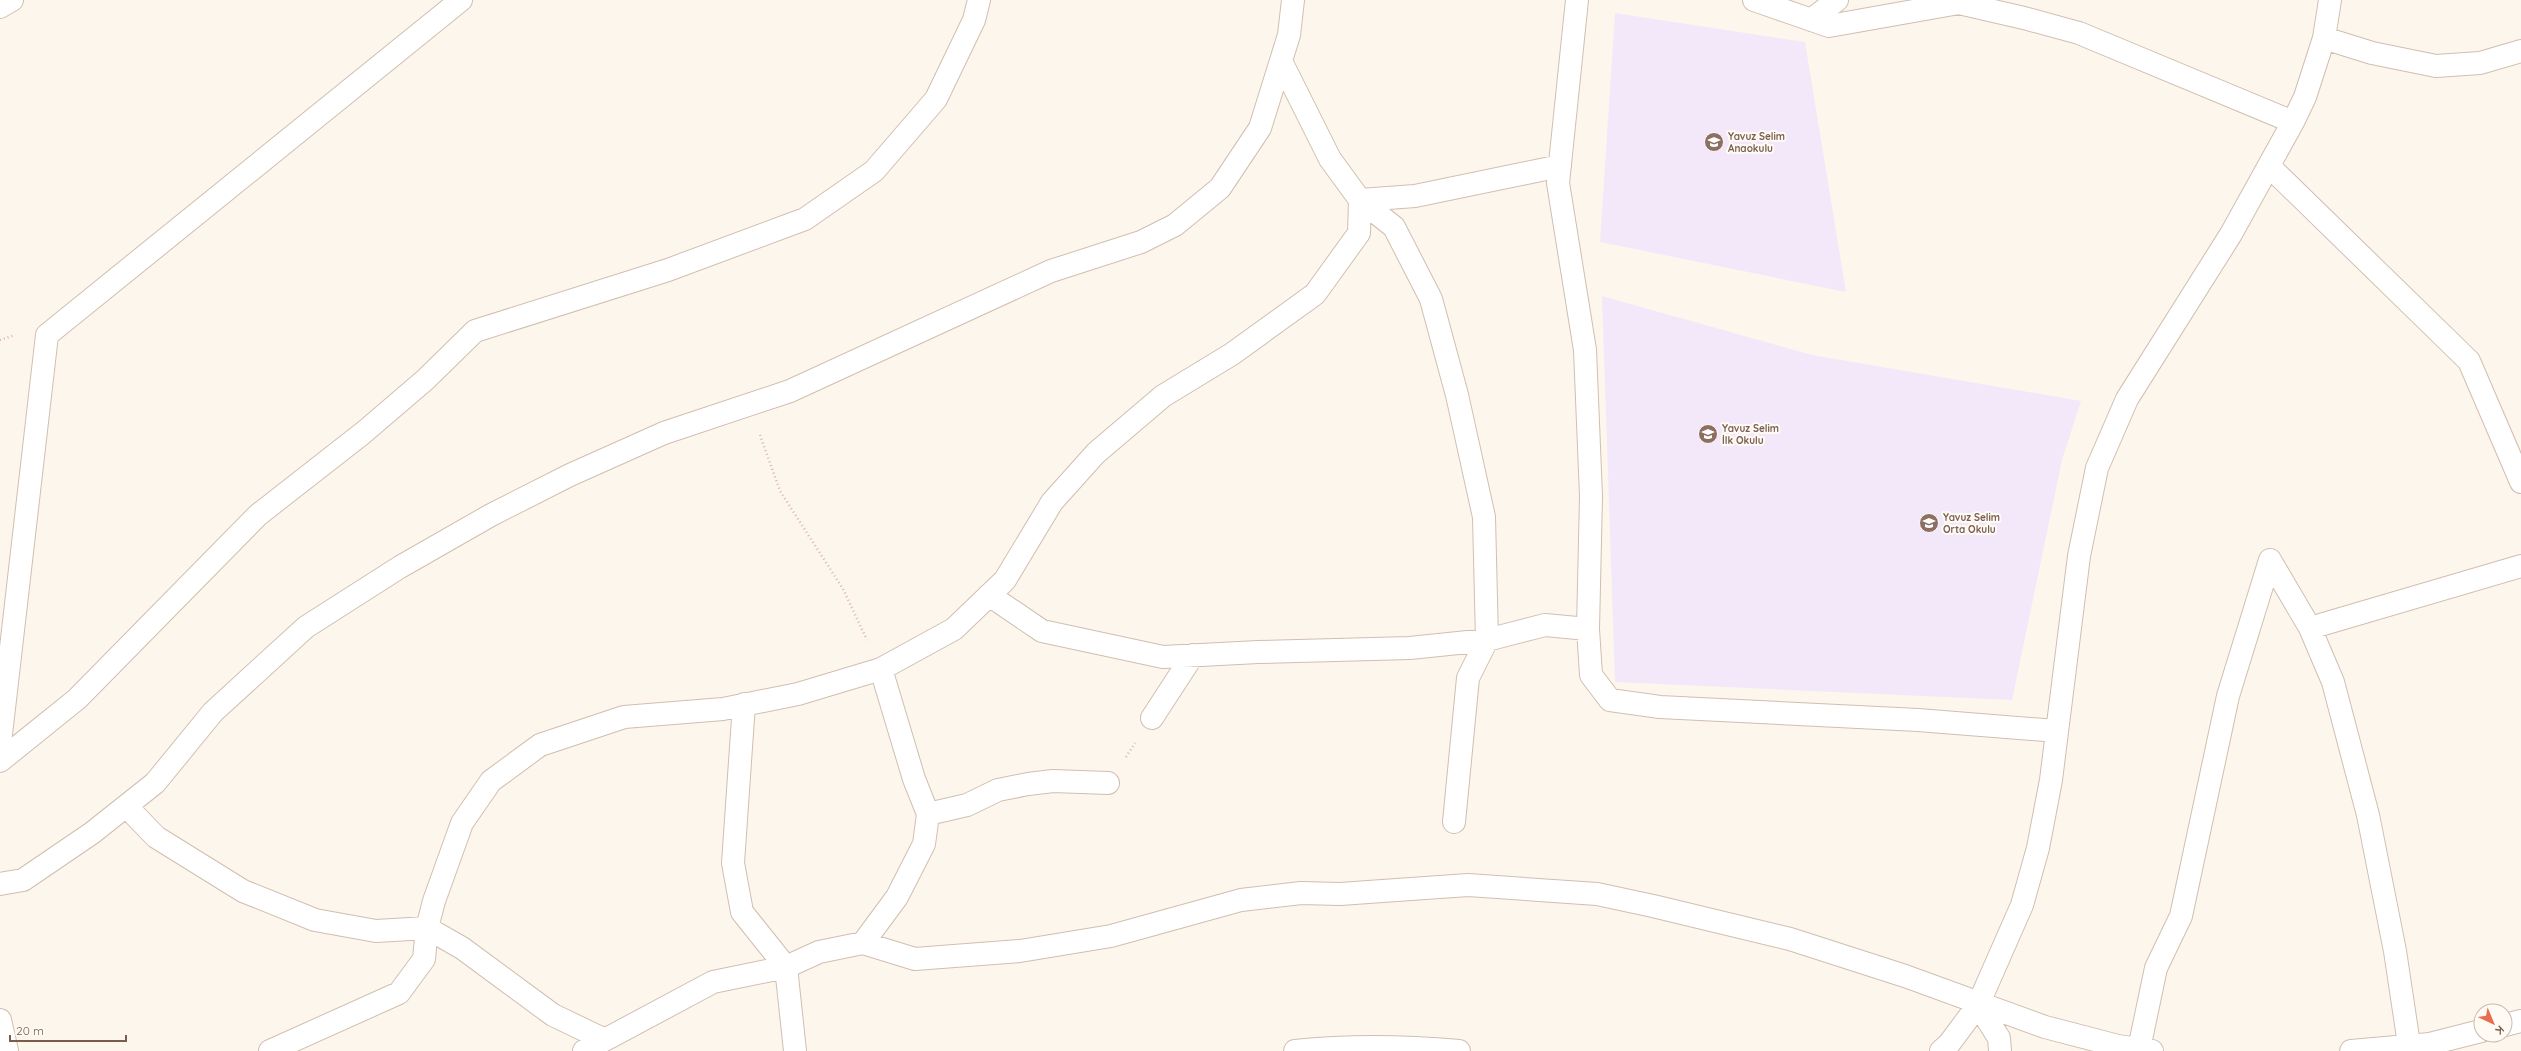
<svg xmlns="http://www.w3.org/2000/svg" width="2521" height="1051" viewBox="0 0 2521 1051" font-family="Quicksand,sans-serif">
<style>
.education{fill:#f3e8fa}
.lines{fill:none;stroke-linecap:round;stroke-linejoin:round}
.minor-casing{stroke:#d1beb0;stroke-width:24}
.path{stroke:#d9b8a5;stroke-width:2.5;stroke-dasharray:1 3;stroke-linecap:butt}
.minor{stroke:#fff;stroke-width:22}
.labels{text-anchor:middle;stroke-width:4;stroke-linejoin:round;paint-order:stroke}
.education-label{font-size:10px;font-weight:bold;fill:#785e54;stroke:#fffaf3;text-anchor:start}
</style>
<rect width="100%" height="100%" fill="#fdf6ec"/>
<!-- education -->
<path class="education" d="M 1615,13 L 1805,42 L 1846,292 L 1600,242 Z
M 1602,296 L 1812,355 L 2081,401 L 2062,460 L 2012,700 L 1615,682 Z"/>
<g class="lines">
<defs>
<path id="minor" d="M 1577,0 L 1558,183 L 1585,350 L 1591,496 L 1588,629 L 1591,675 L 1610,700 L 1660,707 L 1918,720 L 2057,731
M 1754,0 L 1829,26 L 1959,3 L 2024,18 L 2079,33 L 2293,122
M 0,7 L 12,0
M 1811,20 L 1837,0
M 2324,38 L 2372,53 L 2436,66 L 2480,63 L 2521,51
M 2270,167 L 2469,361 L 2521,482
M 1360,200 L 1394,227 L 1431,299 L 1457,395 L 1484,517 L 1487,640 L 1468,678 L 1454,822
M 1360,200 L 1415,196 L 1560,166
M 2270,560 L 2310,628 L 2333,682 L 2368,815 L 2395,951 L 2410,1051
M 989,595 L 1042,631 L 1163,657 L 1258,652 L 1410,648 L 1487,640 L 1545,625 L 1588,629
M 2310,628 L 2521,566
M 1152,718 L 1193,655
M 0,743 L 47,335 L 461,0
M 0,761 L 77,699 L 258,515 L 363,433 L 425,380 L 475,331 L 668,270 L 805,219 L 874,171 L 936,99 L 974,20 L 979,0
M 126,806 L 156,837 L 243,891 L 315,920 L 376,931 L 427,928 L 462,948 L 553,1015 L 603,1039
M 928,814 L 967,805 L 998,790 L 1028,784 L 1053,781 L 1108,783
M 0,884 L 23,880 L 92,833 L 155,783 L 213,712 L 306,627 L 400,567 L 491,515 L 570,475 L 664,433 L 790,391 L 1051,271 L 1141,242 L 1175,225 L 1220,188 L 1260,128 L 1289,35 L 1293,0
M 863,943 L 897,897 L 924,844 L 928,814 L 914,779 L 881,669
M 1978,1005 L 1999,1038 L 2000,1051
M 0,1020 L 7,1051
M 2505,1025 L 2521,1021
M 2139,1049 L 2156,968 L 2181,916 L 2228,696 L 2270,560
M 270,1051 L 399,993 L 424,959 L 427,928 L 434,901 L 462,823 L 491,781 L 540,745 L 624,717 L 723,709 L 798,694 L 881,669 L 954,629 L 1005,580 L 1052,502 L 1096,453 L 1163,396 L 1232,354 L 1315,294 L 1359,233 L 1360,200 L 1330,159 L 1281,61
M 584,1051 L 713,982 L 786,967 L 742,912 L 733,863 L 744,704
M 795,1051 L 786,967 L 819,952 L 863,943 L 915,959 L 1020,951 L 1111,936 L 1241,900 L 1301,893 L 1340,894 L 1468,885 L 1597,894 L 1653,906 L 1790,939 L 1905,976 L 2045,1027 L 2118,1046 L 2152,1051
M 1295,1051 C 1350,1045 1404,1046 1459,1051
M 1941,1051 L 1949,1044 L 1978,1005 L 2022,905 L 2038,848 L 2051,780 L 2079,556 L 2097,468 L 2127,399 L 2231,234 L 2293,122 L 2305,97 L 2324,38 L 2330,0
M 2351,1051 L 2430,1044 L 2481,1031"/>
</defs>
<!-- minor casing -->
<use href="#minor" class="minor-casing"/>
<!-- path -->
<path class="path" d="M 0,340 L 15,335
M 760,435 L 780,491 L 843,589 L 867,640
M 1126,757 L 1135,743"/>
<!-- minor -->
<use href="#minor" class="minor"/>
</g>
<!-- icons -->
<defs>
<symbol id="school-disc" viewBox="-11 -11 22 22"><circle r="9.5" fill="#8d6e63" stroke="#fffaf3"/><path d="M0-5L7-2L0 1L-7-2ZM-4 1L0 2.5L4 1V4Q0 6-4 4Z" fill="#fff"/></symbol>
</defs>
<g fill-rule="evenodd">
<use href="#school-disc" x="1703" y="131" width="22" height="22"/>
<use href="#school-disc" x="1697" y="423" width="22" height="22"/>
<use href="#school-disc" x="1918" y="512" width="22" height="22"/>
</g>
<g class="labels">
<!-- education labels -->
<g class="education-label">
<text x="1728" y="140">Yavuz Selim<tspan x="1728" dy="12">Anaokulu</tspan></text>
<text x="1722" y="432">Yavuz Selim<tspan x="1722" dy="12">İlk Okulu</tspan></text>
<text x="1943" y="521">Yavuz Selim<tspan x="1943" dy="12">Orta Okulu</tspan></text>
</g>
</g>
<!-- north arrow -->
<g transform="translate(2493 1023) rotate(136)"><circle r="19" fill="#fffaf3" stroke="#cabbb1"/>
<path d="M0-3L7 15L0 10L-7 15Z" fill="#e76f51"/>
<text y="-6" font-size="11" font-weight="bold" text-anchor="middle" fill="#7a5c4d">K</text>
</g>
<!-- scale -->
<path d="M10 1035v6h116v-6" fill="none" stroke="#7a5c4d" stroke-width="2"/>
<text x="16" y="1035" font-size="12" fill="#7a5c4d" stroke="#fffaf3" stroke-width="3" paint-order="stroke">20 m</text>
</svg>
